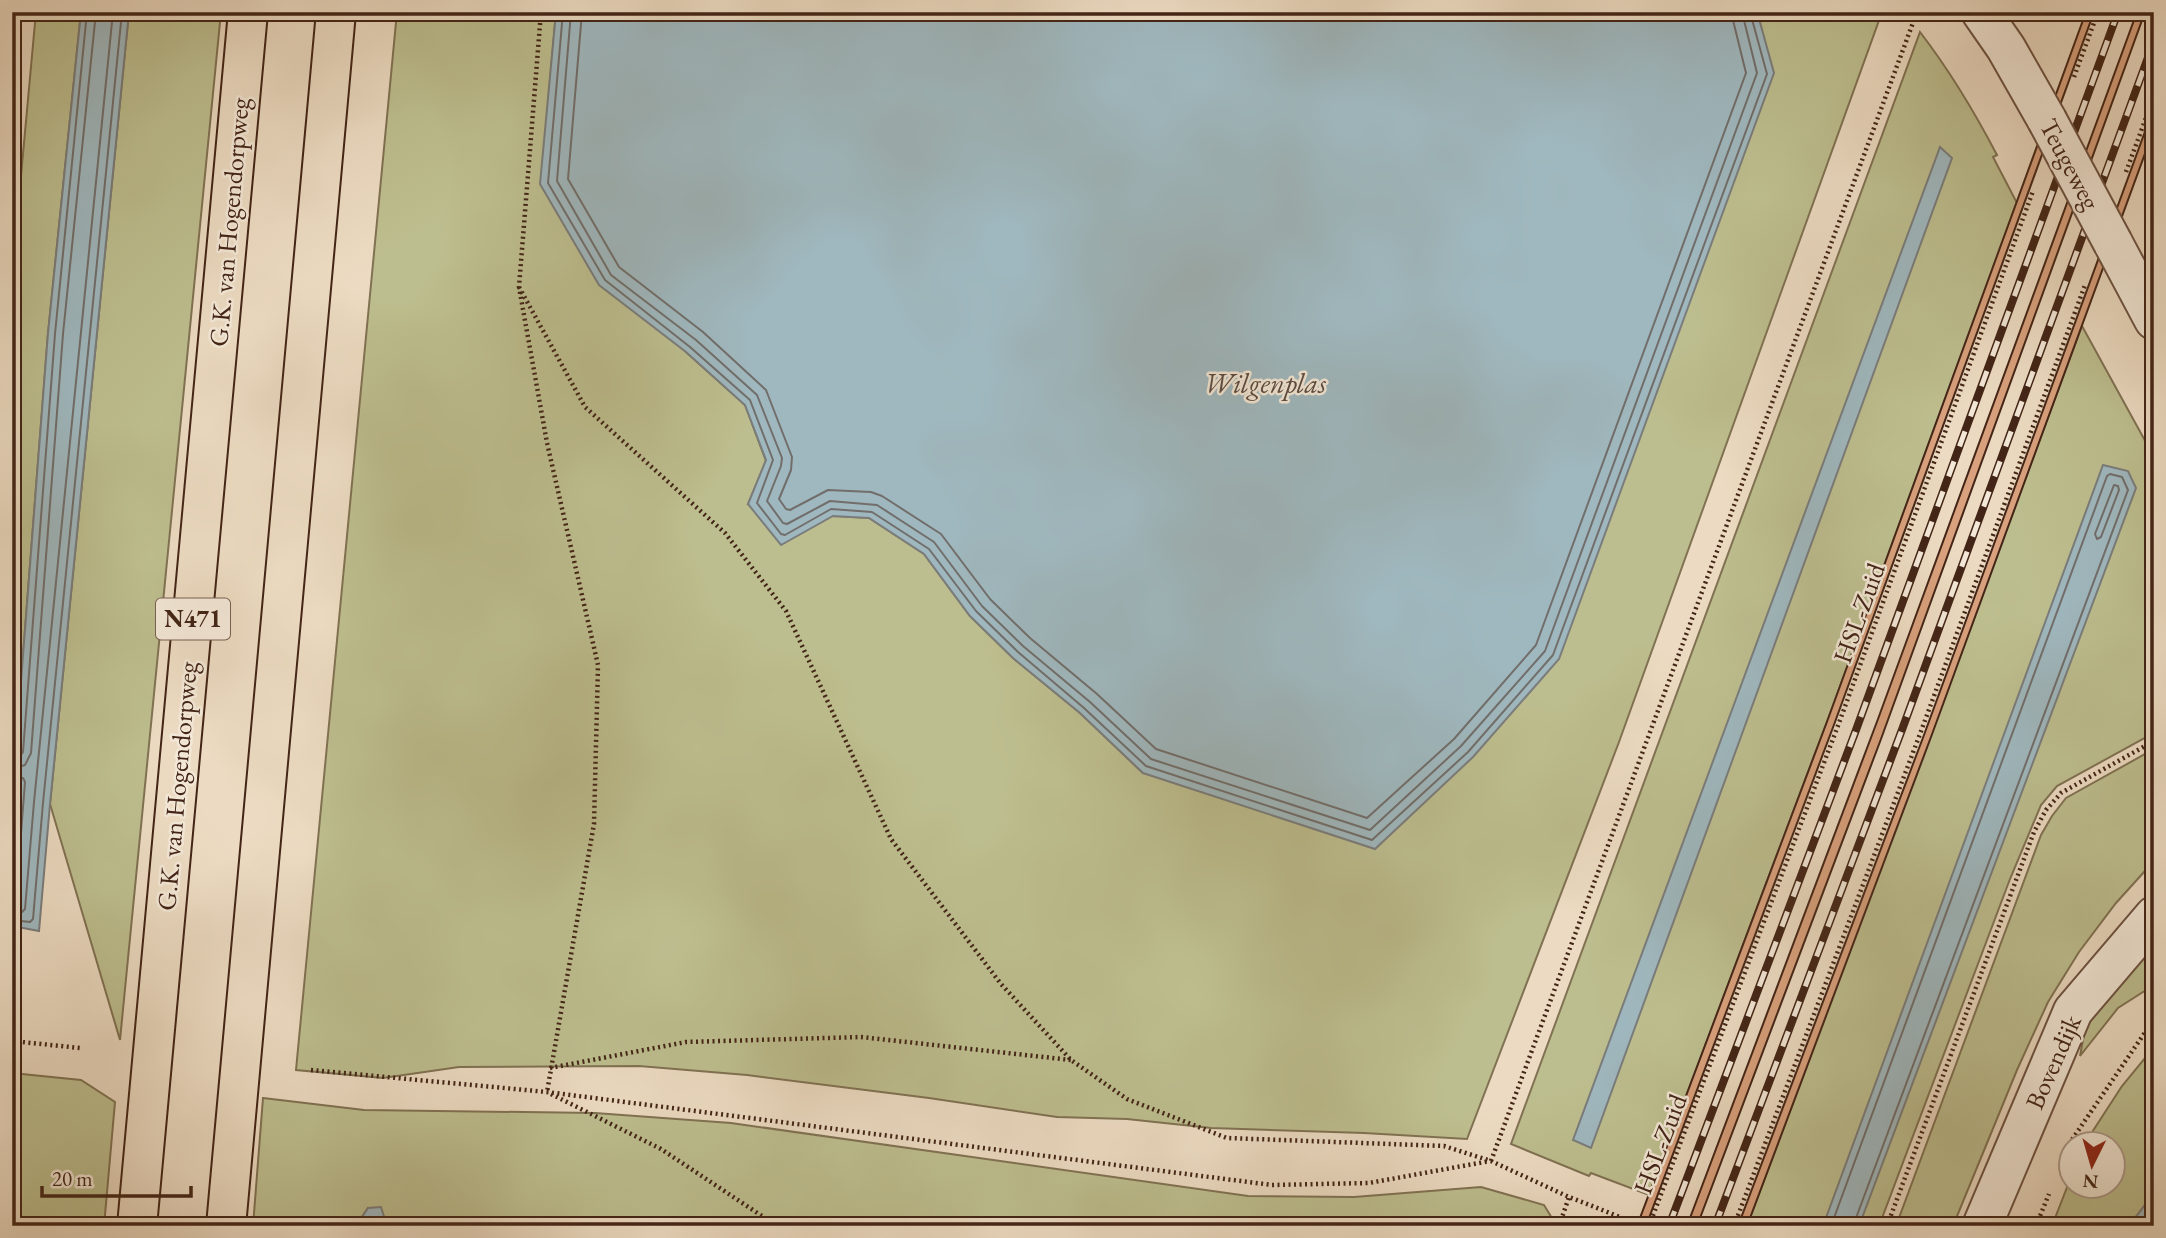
<svg xmlns="http://www.w3.org/2000/svg" width="2166" height="1238" viewBox="0 0 2166 1238" font-family="'EB Garamond',serif">
<style>
.green{fill:#bdbe8f;stroke:#807253;stroke-width:2}
.water{fill:#9fb8bf;stroke:#7a7d7c;stroke-width:2}
.lines{fill:none;stroke-linecap:round;stroke-linejoin:round}
.shore{stroke:#716e6b;stroke-width:2}
.building{fill:#d9a17d;stroke:#432517;stroke-width:2}
.minor-casing{stroke:#6d5242;stroke-width:42}
.primary-casing{stroke:#432517;stroke-width:42}
.path{stroke:#432517;stroke-width:4.5;stroke-dasharray:2 3.5;stroke-linecap:butt}
.minor{stroke:#f3e8d7;stroke-width:38}
.primary{stroke:#ecdbc2;stroke-width:38}
.rail-casing{stroke:#432517;stroke-width:8}
.rail{stroke:#f3e8d7;stroke-width:5;stroke-dasharray:16;stroke-linecap:butt}
.minor-bridge-casing{stroke:#6d5242;stroke-width:42;stroke-linecap:butt}
.minor-bridge{stroke:#f3e8d7;stroke-width:38}
.labels{text-anchor:middle;stroke-width:5;stroke-linejoin:round;paint-order:stroke}
.shield{fill:#f3e8d7;stroke:#786051;stroke-width:2}
.shield-label{font-size:24px;font-weight:bold;fill:#432517}
.street-label{font-size:26px;fill:#432517;stroke:#f3e8d7}
.water-label{font-size:28px;font-style:italic;fill:#5a4a41;stroke:#f3e8d7}
</style>
<rect width="100%" height="100%" fill="#ecdbc2"/>
<filter id="stains"><feTurbulence type="fractalNoise" baseFrequency=".00286" numOctaves="4"/><feColorMatrix values="0 0 0 0 .2 0 0 0 0 .09 0 0 0 0 .02 0 0 0 .5 -.17"/></filter>
<radialGradient id="worn" r=".72"><stop offset=".6" stop-color="#630" stop-opacity="0"/><stop offset="1" stop-color="#630" stop-opacity=".3"/></radialGradient>
<!-- green -->
<path class="green" d="M 36,12 L 81,12 L 48,333 L 12,797 L 12,274 Z
M 129,12 L 221,12 L 120,1040 L 50,804 Z
M 397,12 L 556,12 L 541,184 L 686,352 L 745,405 L 766,461 L 748,504 L 833,516 L 869,518 L 924,554 L 970,616 L 1013,658 L 1080,713 L 1143,773 L 1758,15 L 1755,12 L 1882,12 L 1619,742 L 1467,1139 L 1364,1133 L 1211,1128 L 1127,1119 L 1057,1117 L 929,1098 L 747,1075 L 639,1066 L 459,1067 L 383,1078 L 296,1070 Z
M 1920,32 C 1950,71 1974,111 1997,155 L 1993,157 L 2017,203 L 1828,719 L 1649,1195 L 1591,1173 L 1589,1176 L 1511,1144 Z
M 2082,326 L 2154,457 L 2154,733 L 2057,786 L 2041,805 L 2010,879 L 1879,1226 L 1747,1226 Z
M 2154,749 L 2154,861 L 2116,903 L 2079,952 L 2048,1002 L 2017,1070 L 1953,1226 L 1896,1226 L 2041,835 L 2052,816 L 2066,798 Z
M 2154,918 L 2154,985 L 2118,1008 L 2080,1056 L 2087,1018 Z
M 2154,1047 L 2154,1193 L 2129,1226 L 2052,1226 L 2071,1177 L 2072,1186 L 2114,1186 L 2114,1144 L 2085,1143 L 2122,1086 Z
M 12,1073 L 81,1080 L 115,1102 L 104,1226 L 12,1226 Z
M 263,1098 L 364,1110 L 595,1113 L 731,1123 L 1248,1196 L 1354,1197 L 1481,1187 L 1544,1205 L 1555,1223 L 1554,1226 L 387,1226 L 386,1220 L 368,1208 L 356,1226 L 253,1226 Z"/>
<!-- water -->
<path class="water" d="M 81,12 L 129,12 L 50,804 L 39,931 L 12,926 L 12,797 L 48,333 Z
M 556,12 L 1755,12 L 1758,15 L 1774,73 L 1559,659 L 1473,757 L 1375,849 L 1143,773 L 1080,713 L 1013,658 L 970,616 L 924,554 L 869,518 L 833,516 L 781,545 L 748,504 L 766,460 L 745,405 L 686,352 L 599,285 L 540,184 Z
M 1940,147 L 1952,158 L 1591,1148 L 1573,1140 Z
M 2103,465 L 2128,471 L 2136,488 L 1859,1226 L 1823,1226 Z
M 2154,1193 L 2154,1226 L 2129,1226 Z
M 381,1207 L 387,1226 L 356,1226 L 368,1208 Z"/>
<g class="lines">
<!-- shore -->
<path class="shore" d="M 563,12 L 548,183 L 605,280 L 690,347 L 750,400 L 773,460 L 757,503 L 781,534 L 785,535 L 831,509 L 872,512 L 929,549 L 976,611 L 1018,652 L 1084,708 L 1146,766 L 1372,840 L 1468,752 L 1553,655 L 1767,74 L 1750,12
M 571,12 L 557,181 L 611,275 L 696,340 L 757,395 L 782,458 L 781,466 L 767,501 L 783,523 L 787,524 L 830,501 L 877,505 L 934,542 L 982,606 L 1023,646 L 1090,702 L 1151,759 L 1370,830 L 1461,746 L 1545,651 L 1757,73 L 1742,12
M 582,12 L 568,179 L 619,267 L 703,332 L 766,390 L 792,457 L 791,470 L 779,499 L 786,509 L 790,510 L 828,490 L 871,492 L 882,496 L 941,534 L 990,599 L 1030,638 L 1097,694 L 1156,749 L 1367,818 L 1454,739 L 1536,645 L 1746,73 L 1731,12
M 2114,485 L 2118,486 L 2119,490 L 2101,537 L 2097,539 L 2095,534 Z
M 12,760 L 19,758 L 23,752 L 55,334 L 87,12
M 12,769 L 25,765 L 31,753 L 63,334 L 96,12
M 12,779 L 23,778 L 25,782 L 16,897 L 12,900
M 12,911 L 22,912 L 25,909 L 34,802 L 113,12
M 12,920 L 30,922 L 33,919 L 43,803 L 122,12
M 1831,1226 L 2107,476 L 2110,474 L 2122,477 L 2128,490 L 1853,1226"/>
</g>
<!-- building -->
<path class="building" d="M 2086,12 L 2094,12 L 1835,722 L 1646,1226 L 1637,1226 L 1828,719 Z
M 2137,12 L 2145,12 L 1881,739 L 1697,1226 L 1687,1226 L 1878,719 Z
M 2154,107 L 2154,129 L 1931,737 L 1747,1226 L 1738,1226 L 1924,735 Z"/>
<g class="lines">
<defs>
<path id="minor" d="M 1981,12 L 2006,48 L 2047,120
M 2113,243 L 2154,320
M 1982,1226 L 2073,1011 L 2154,916"/>
<path id="primary" d="M 137,1226 L 248,12
M 226,1226 L 336,12"/>
</defs>
<!-- minor casing -->
<use href="#minor" class="minor-casing"/>
<!-- primary casing -->
<use href="#primary" class="primary-casing"/>
<!-- path -->
<path class="path" d="M 541,12 L 519,287 L 547,443 L 598,665 L 594,824 L 547,1092
M 2074,77 L 2098,12
M 2126,172 L 2154,96
M 519,287 L 585,407 L 725,533 L 786,611 L 891,839 L 1001,984 L 1071,1060 L 1127,1099 L 1227,1138 L 1444,1146 L 1491,1161 L 1569,1197 L 1643,1226
M 12,1041 L 80,1048
M 550,1068 L 686,1042 L 861,1037 L 1071,1060
M 311,1070 L 547,1092 L 1272,1185 L 1369,1183 L 1490,1161
M 551,1094 L 661,1149 L 777,1226
M 2069,1144 L 2148,1028 L 2154,1024
M 1491,1161 L 1917,12
M 1559,1226 L 1569,1197
M 1649,1226 L 1839,723 L 2033,191
M 1734,1226 L 1920,734 L 2085,285
M 1887,1226 L 2034,832 L 2046,810 L 2061,793 L 2154,741
M 2036,1226 L 2049,1194"/>
<!-- minor -->
<use href="#minor" class="minor"/>
<!-- primary -->
<use href="#primary" class="primary"/>
<defs>
<path id="rail" d="M 1669,1226 L 1856,730 L 2118,12
M 1715,1226 L 1903,727 L 2154,41"/>
</defs>
<!-- rail casing -->
<use href="#rail" class="rail-casing"/>
<!-- rail -->
<use href="#rail" class="rail"/>
<defs>
<path id="minor-bridge" d="M 2047,120 L 2113,243"/>
</defs>
<!-- minor-bridge casing -->
<use href="#minor-bridge" class="minor-bridge-casing"/>
<!-- minor-bridge -->
<use href="#minor-bridge" class="minor-bridge"/>
</g>
<g class="labels">
<!-- shield labels -->
<rect class="shield" x="156" y="598.5" width="74" height="41" rx="5"/>
<g class="shield-label">
<text x="193" y="627">N471</text>
</g>
<!-- street labels -->
<g class="street-label">
<text transform="translate(2070 164) rotate(62)" y="9">Teugeweg</text>
<text transform="translate(229 222) rotate(-85)" y="9">G.K. van Hogendorpweg</text>
<text transform="translate(1859 613) rotate(-70)" y="9">HSL-Zuid</text>
<text transform="translate(177 786) rotate(-85)" y="9">G.K. van Hogendorpweg</text>
<text transform="translate(2053 1062) rotate(-66)" y="9">Bovendijk</text>
<text transform="translate(1660 1144) rotate(-69)" y="9">HSL-Zuid</text>
</g>
<!-- water labels -->
<g class="water-label">
<text x="1265" y="393">Wilgenplas</text>
</g>
</g>
<!-- margin -->
<rect width="2166" height="1238" fill="none" stroke="#ecdbc2" stroke-width="42"/>
<rect x="14" y="14" width="2138" height="1210" fill="none" stroke="#432517" stroke-width="3.5"/>
<rect x="21" y="21" width="2124" height="1196" fill="none" stroke="#432517" stroke-width="2"/>
<!-- north arrow -->
<g transform="translate(2092 1165) rotate(185)"><circle r="33" fill="#f3e8d7" stroke="#ad9a8a" stroke-width="2"/>
<path d="M0-5L12 26L0 18L-12 26Z" fill="#8f2418"/>
<text y="-10" font-size="19" font-weight="bold" text-anchor="middle" fill="#432517">N</text>
</g>
<!-- scale -->
<path d="M42 1186v10h149v-10" fill="none" stroke="#432517" stroke-width="3.5"/>
<text x="52" y="1186" font-size="21" fill="#432517" stroke="#f3e8d7" stroke-width="5" paint-order="stroke">20 m</text>
<rect width="100%" height="100%" filter="url(#stains)"/>
<rect width="100%" height="100%" fill="url(#worn)"/>
</svg>
